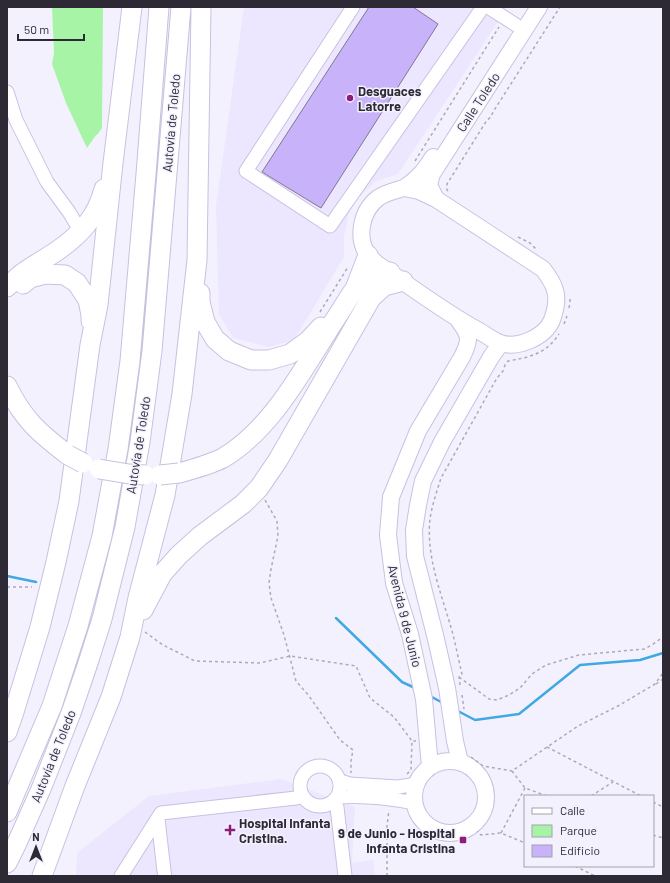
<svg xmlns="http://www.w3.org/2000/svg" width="670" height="883" viewBox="0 0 670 883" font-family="Barlow,sans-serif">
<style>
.built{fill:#ede6ff}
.green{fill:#a7f4a7}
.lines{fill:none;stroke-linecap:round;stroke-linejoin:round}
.stream{stroke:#42a8e4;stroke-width:2.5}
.building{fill:#c8b2fa;stroke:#807795}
.minor-casing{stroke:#c9c0e0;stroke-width:15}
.major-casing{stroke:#c9c0e0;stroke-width:18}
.highway-casing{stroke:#c9c0e0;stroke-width:21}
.path{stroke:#adaab7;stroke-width:1.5;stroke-dasharray:3 3;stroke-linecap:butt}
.minor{stroke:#fff;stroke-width:13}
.major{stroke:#fff;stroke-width:16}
.highway{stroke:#fff;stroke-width:19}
.highway-bridge-casing{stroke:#c9c0e0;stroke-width:21;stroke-linecap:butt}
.highway-bridge{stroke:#fff;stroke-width:19}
.poi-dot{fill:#8f1b7b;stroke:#f4f1fe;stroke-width:1.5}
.labels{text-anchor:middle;stroke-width:3;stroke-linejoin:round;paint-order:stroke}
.poi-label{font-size:13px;font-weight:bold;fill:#2d2a36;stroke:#f4f1fe;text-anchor:start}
.street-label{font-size:13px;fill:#2d2a36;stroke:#f4f1fe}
</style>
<rect width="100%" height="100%" fill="#f4f1fe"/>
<!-- built -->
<path class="built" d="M 244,7 L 508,7 L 398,174 L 376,181 L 351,205 L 344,236 L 344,257 L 294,340 L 269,347 L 233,338 L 219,314 L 216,206 Z
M 281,779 L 355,807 L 352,863 L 373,860 L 375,876 L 76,876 L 77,853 L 149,796 Z"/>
<!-- green -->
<path class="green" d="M 52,7 L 103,7 L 102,128 L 97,135 L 96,135 L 87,148 L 66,103 L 52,64 L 54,53 Z"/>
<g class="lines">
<!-- stream -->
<path class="stream" d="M 7,576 L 36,582
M 336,618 L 402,682 L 415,688
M 430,696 L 443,703
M 456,710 L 475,720 L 519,714 L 580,665 L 640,660 L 663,653"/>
</g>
<!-- building -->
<path class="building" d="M 369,7 L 413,7 L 438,24 L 321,208 L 262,172 Z"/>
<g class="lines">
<defs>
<path id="minor" d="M 353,7 L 246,171 L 330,226 L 483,7
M 488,7 L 516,25
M 7,92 L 16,120 L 47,182 L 69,212 L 81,232
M300 786a20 20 0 1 1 40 0a20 20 0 1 1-40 0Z
M 340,781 L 350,784 L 398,787 L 417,784
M 337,797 C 363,795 389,798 415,803
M 333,801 L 337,807 L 345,876
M 158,819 L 164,871 L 165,876
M 121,876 L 161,813 L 296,798 L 303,796"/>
<path id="major" d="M 404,188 L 419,191 L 436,199 L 543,269 C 557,287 560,298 552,320 C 545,337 518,349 500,343 C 492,340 482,332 474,328 C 440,309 409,285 377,264 C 374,261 370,258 368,255 C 356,238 361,211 378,198 C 385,193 394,191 404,188 Z
M 404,188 C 418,179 424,171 433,157
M 436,199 L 429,185 L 432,174 L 539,7
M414 797a36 36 0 1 1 72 0a36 36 0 1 1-72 0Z
M 460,762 L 455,741 L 447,688 L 436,639 L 415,556 L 414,530 L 418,505 L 423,481 L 442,442 L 491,357 L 501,343
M 430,767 L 424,699 L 410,634 L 394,583 L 388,535 L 391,497 L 418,431 L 462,357 C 472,337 469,335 457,318"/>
<path id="highway" d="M 23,284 L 30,278 L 45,274 L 65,275 L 77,283 L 88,300 L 91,315 L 91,321
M 7,287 C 11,283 16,279 20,275 C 32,266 45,259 57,251 C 80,235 97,217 104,189
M 355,289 L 368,255
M 200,293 L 200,302 L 205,322 L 215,339 L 229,351 L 251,360 L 269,360 L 290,354 L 308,341 L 321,327
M 7,386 C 23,419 39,433 68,455
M 179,473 C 194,469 209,465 223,458 C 273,428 303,369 334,321 C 341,311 347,300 354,290 L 369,278 L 376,275 L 390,272
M 143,610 L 162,574 L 179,555 L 200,536 L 243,504 L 259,488 L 278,460 L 371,298 L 384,286 L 403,281
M 7,732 L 14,712 L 40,627 L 56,562 L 69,501 L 90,345 L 98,305 L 113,163 L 132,7
M 7,812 L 52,706 L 78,626 L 102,536 L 118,449 L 130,361 L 146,174 L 159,7
M 7,863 L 16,845 L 41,789 L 71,713 L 87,666 L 102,619 L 125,527 L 140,442 L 152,351 L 181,7
M 42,876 L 75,786 L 111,697 L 130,637 L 138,598 L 165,495 L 182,394 L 197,260 L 201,7"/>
</defs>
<!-- minor casing -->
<use href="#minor" class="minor-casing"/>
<!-- major casing -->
<use href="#major" class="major-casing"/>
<!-- highway casing -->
<use href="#highway" class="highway-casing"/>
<!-- path -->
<path class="path" d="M 415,161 L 499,27
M 448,191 L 447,190 L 447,184 L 487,120 L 491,117 L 493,112 L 560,7
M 518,237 L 530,243 L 536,249
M 569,308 L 570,303 L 570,298
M 320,312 L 348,267
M 564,324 L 567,316
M 265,500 L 277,521 L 278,536 L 271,569 L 269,583 L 271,598 L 284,635 L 296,681 L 309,696 L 340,740 L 353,750 L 351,761 L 351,773
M 7,587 L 32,587
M 145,632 L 163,645 L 195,661 L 260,663 L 290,656 L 356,666 L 370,698 L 394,717 L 412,741
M 459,677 L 489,699 L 497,700 L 509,695 L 520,688 L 532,674 L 546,665 L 579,655 L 644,649 L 652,645 L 663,637
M 656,684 L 663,679
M 460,685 L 459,676 L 462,674 C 458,658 455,640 450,624 C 440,590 426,555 430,519 C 432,505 437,491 441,478 L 497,378 L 503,371 L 505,365 L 508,361 C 530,357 546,354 559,334
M 462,695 L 464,709
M 547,747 L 641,796
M 471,757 L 483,766 L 512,771
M 407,774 L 411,770 L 412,741 L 416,741
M 547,796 L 525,788 L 512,771 L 578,726 L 618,706 L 655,684 L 663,673
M 591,796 L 613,782
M 653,802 L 663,807
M 472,825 L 481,835 L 501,833 L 525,843
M 501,833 L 525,788
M 653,835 L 663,838
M 575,866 L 595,876
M 387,876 L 387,826 L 389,810"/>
<!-- minor -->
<use href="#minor" class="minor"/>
<!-- major -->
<use href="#major" class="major"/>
<!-- highway -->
<use href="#highway" class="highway"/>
<defs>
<path id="highway-bridge" d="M 68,455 L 83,463
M 99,469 L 129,474 L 145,475
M 160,475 L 179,473"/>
</defs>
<!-- highway-bridge casing -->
<use href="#highway-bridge" class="highway-bridge-casing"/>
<!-- highway-bridge -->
<use href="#highway-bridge" class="highway-bridge"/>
</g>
<!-- markers -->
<g class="poi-dot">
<circle cx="350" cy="98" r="4"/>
<path d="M228 824h4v4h4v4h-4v4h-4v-4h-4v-4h4z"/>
<rect x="459" y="836" width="8" height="8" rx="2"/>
</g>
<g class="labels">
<!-- poi labels -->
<g class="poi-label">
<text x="358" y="96">Desguaces<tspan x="358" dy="15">Latorre</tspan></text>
<text x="239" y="828">Hospital Infanta<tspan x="239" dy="15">Cristina.</tspan></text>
<text x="455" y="838" text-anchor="end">9 de Junio - Hospital<tspan x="455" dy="15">Infanta Cristina</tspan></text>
</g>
<!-- street labels -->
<g class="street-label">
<text transform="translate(478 102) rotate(-57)" y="5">Calle Toledo</text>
<text transform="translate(171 123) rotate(-85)" y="5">Autovía de Toledo</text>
<text transform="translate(138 445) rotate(-81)" y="5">Autovía de Toledo</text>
<text transform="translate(405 616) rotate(76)" y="5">Avenida 9 de Junio</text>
<text transform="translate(53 756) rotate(-68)" y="5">Autovía de Toledo</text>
</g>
</g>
<!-- border -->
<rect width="670" height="883" fill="none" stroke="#2d2a36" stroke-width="16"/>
<!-- legend -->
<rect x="524" y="795" width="130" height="72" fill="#f4f1fe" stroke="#a4a1ae"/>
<rect x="532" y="808" width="20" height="6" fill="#ffffff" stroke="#a4a1ae"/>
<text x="560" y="815" font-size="12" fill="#2d2a36">Calle</text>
<rect x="532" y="825" width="20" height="12" fill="#a7f4a7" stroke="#a4a1ae"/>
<text x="560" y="835" font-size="12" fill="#2d2a36">Parque</text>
<rect x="532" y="845" width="20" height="12" fill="#c8b2fa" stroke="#a4a1ae"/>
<text x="560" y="855" font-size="12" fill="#2d2a36">Edificio</text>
<!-- north arrow -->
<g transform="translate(36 847)" stroke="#f4f1fe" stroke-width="3" paint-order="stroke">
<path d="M0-3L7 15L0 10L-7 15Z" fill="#2d2a36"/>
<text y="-6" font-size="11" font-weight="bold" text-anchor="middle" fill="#2d2a36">N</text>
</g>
<!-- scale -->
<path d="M18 34v6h66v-6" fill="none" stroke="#2d2a36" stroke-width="2"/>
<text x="24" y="34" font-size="12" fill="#2d2a36" stroke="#f4f1fe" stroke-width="3" paint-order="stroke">50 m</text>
</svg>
